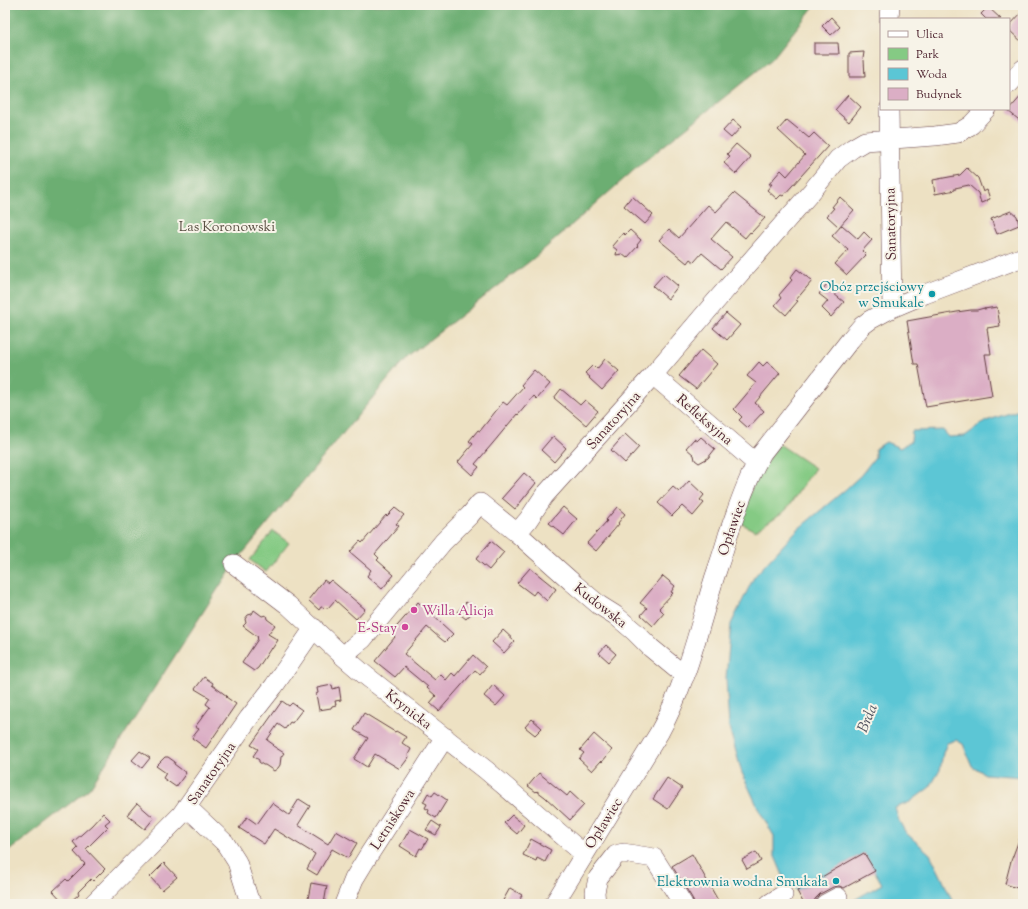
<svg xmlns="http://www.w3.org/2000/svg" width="1028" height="909" viewBox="0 0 1028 909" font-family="'Sorts Mill Goudy',serif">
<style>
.green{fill:#85ca84;stroke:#687458}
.forest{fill:#6cae72;stroke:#5b664e}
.water{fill:#5bc6d5;stroke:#527280}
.building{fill:#dbaec5}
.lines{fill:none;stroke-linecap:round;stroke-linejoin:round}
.minor-casing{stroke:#623c42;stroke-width:20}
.minor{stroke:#fff;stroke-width:19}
.culture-dot{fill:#0f9aa8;stroke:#f7f3e8;stroke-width:1.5}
.hotel-dot{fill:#d1479c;stroke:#f7f3e8;stroke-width:1.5}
.labels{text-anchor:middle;stroke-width:4;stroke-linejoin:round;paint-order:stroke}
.street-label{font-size:14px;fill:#4a1f2b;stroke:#f7f3e8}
.park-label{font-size:14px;fill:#5c5246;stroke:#f7f3e8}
.culture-label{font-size:14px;fill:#0d838f;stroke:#f7f3e8;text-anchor:end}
.hotel-label{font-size:14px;fill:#b23c85;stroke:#f7f3e8;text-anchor:start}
.water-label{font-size:15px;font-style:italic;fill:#4f515e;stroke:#f7f3e8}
</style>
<rect width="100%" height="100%" fill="#f7f3e8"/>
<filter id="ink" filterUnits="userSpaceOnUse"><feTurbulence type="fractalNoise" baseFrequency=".025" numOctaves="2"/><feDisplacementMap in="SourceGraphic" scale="8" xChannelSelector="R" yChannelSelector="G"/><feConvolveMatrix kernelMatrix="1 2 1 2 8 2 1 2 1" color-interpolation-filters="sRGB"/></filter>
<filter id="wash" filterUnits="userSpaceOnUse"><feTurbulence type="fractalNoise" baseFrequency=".012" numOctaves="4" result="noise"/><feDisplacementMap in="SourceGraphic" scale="16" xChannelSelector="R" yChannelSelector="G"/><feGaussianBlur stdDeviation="0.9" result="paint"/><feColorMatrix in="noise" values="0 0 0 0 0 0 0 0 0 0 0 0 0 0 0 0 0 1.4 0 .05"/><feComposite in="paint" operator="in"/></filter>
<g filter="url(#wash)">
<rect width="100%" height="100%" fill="#ede1c3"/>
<!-- green -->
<path class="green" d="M 779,444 L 815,468 L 786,510 L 755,531 L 739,522 L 756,477 Z
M 273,531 L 289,543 L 266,572 L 250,560 Z"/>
<!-- forest -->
<path class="forest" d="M 5,5 L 815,5 L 772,59 L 641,164 L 534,258 L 405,359 L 234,564 L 90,788 L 5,854 Z"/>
<!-- water -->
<path class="water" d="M 1022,409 L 1023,409 L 1023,777 L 985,774 L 972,766 L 963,744 L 956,740 L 947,743 L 943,753 L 940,770 L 930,787 L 910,802 L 895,808 L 899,821 L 906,833 L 930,854 L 940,874 L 954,904 L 847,904 L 882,884 L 864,853 L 797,891 L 792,884 L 787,885 L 774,854 L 774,836 L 760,812 L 742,773 L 729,727 L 726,678 L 731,624 L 754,577 L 797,530 L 846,489 L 861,475 L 875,457 L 875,449 L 886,442 L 900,448 L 911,441 L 912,431 L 943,430 L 949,437 L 965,436 L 986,421 Z"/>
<g id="blocks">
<!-- building -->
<path class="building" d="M 988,7 L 1001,19 L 986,19 L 981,14 Z
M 1023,11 L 1023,43 L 1009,30 L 1009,26 Z
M 831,17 L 840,27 L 831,35 L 822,26 Z
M 814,43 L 838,43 L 839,54 L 814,54 Z
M 864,52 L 863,59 L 864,60 L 865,77 L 849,77 L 849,53 Z
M 1023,94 L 1023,123 L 1008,111 Z
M 848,95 L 861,107 L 849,122 L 835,110 Z
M 733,120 L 741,127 L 731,138 L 723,131 Z
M 787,120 L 809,138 L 814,133 L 828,146 L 783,196 L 781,195 L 777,199 L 767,190 L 772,184 L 769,184 L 781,170 L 787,176 L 805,155 L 778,130 Z
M 736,144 L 751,157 L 736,174 L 724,163 L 730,156 L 727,154 Z
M 967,168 L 978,178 L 983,192 L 987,190 L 990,199 L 986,200 L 987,202 L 986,201 L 981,203 L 978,193 L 969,185 L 955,188 L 955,190 L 935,194 L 933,180 L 960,175 Z
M 734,193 L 765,218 L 751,233 L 750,232 L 745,238 L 726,222 L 711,239 L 732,257 L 721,269 L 702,253 L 694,262 L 690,259 L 687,263 L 659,240 L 669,229 L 679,238 L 708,205 L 716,212 Z
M 632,196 L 653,215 L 645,224 L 624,206 Z
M 840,197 L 854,210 L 839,227 L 827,216 L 834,208 L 832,207 Z
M 1011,211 L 1017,216 L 1019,225 L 997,234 L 991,219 Z
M 842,225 L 858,239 L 864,232 L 872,240 L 862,251 L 866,255 L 847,275 L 835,264 L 848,250 L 832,236 Z
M 630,230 L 641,240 L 637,245 L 638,246 L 627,258 L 622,254 L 616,255 L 617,250 L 612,246 L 623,233 L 625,235 Z
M 797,269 L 812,281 L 796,300 L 798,301 L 786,315 L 775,305 L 781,298 L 779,295 L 792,280 L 790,278 Z
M 664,274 L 678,286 L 668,299 L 653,286 Z
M 827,284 L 836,292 L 834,294 L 844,302 L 831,317 L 822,308 L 828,301 L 819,294 Z
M 997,307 L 1000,326 L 987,328 L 991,354 L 985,354 L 992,396 L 926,407 L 918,364 L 914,364 L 907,321 L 957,312 L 971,310 L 977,310 L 984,308 L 984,309 Z
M 726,313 L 740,325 L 727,340 L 713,328 Z
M 701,350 L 717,364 L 696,389 L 679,376 Z
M 605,359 L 619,371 L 602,390 L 589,378 L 590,377 L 585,373 L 593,365 L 597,369 Z
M 759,362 L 763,366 L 767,362 L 780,373 L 755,403 L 764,411 L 748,428 L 739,420 L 742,417 L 734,409 L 756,383 L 747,376 Z
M 534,370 L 550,384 L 537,399 L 534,396 L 518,415 L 517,414 L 493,443 L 475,464 L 479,467 L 472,475 L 458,462 L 473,444 L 469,441 L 478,430 L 480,431 L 503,402 L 507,405 L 523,387 L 521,385 Z
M 561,389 L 580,405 L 585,400 L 598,411 L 586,425 L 554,398 Z
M 625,434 L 639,447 L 625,463 L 611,450 Z
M 553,436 L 566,448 L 554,462 L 541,450 Z
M 701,437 L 715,449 L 708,458 L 699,463 L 695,460 L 694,455 L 686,448 L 694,439 L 697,441 Z
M 524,473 L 536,483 L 515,509 L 502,498 Z
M 689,481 L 704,495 L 700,500 L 704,503 L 693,516 L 682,506 L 672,516 L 658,503 L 673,487 L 679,492 Z
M 563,507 L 577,519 L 564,535 L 549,523 Z
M 617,507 L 625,514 L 618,523 L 619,524 L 596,551 L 587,543 L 607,521 L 606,520 Z
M 395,508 L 404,515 L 396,524 L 399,526 L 375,554 L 379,558 L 377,560 L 394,575 L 382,589 L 367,576 L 371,570 L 350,552 L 360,541 L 362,543 L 386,515 L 387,516 Z
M 491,541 L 504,552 L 489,570 L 476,559 Z
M 530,568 L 556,589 L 547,601 L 536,591 L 533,595 L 517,583 Z
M 663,576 L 675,586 L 671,592 L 673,593 L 659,608 L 664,613 L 653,626 L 641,615 L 647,608 L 640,603 Z
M 324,580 L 328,583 L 331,580 L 365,609 L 356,619 L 335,600 L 328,608 L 321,607 L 319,610 L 308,600 Z
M 418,602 L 453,634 L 445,642 L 441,639 L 427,627 L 404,654 L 435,680 L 440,674 L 446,680 L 452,673 L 455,676 L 473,655 L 486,667 L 480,674 L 475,670 L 439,711 L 430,703 L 436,696 L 427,688 L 428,687 L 404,667 L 395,677 L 375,661 L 395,637 L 391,633 Z
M 466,602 L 475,609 L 466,619 L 457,612 Z
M 254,610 L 262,616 L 266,615 L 267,619 L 275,625 L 268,634 L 278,640 L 272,649 L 271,648 L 258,668 L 254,671 L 242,663 L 258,639 L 257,638 L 258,637 L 243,626 L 246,623 L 245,619 L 248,615 L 252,614 Z
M 503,630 L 515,641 L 504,653 L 492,642 Z
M 606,645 L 616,654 L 609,662 L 599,653 Z
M 204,677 L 213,683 L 212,685 L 227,696 L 226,697 L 236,704 L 206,748 L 192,738 L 199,729 L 195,727 L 210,707 L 206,704 L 210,698 L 195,689 Z
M 332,685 L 333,689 L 339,687 L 341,700 L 335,701 L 336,705 L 332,706 L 331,708 L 319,710 L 316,694 L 318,693 L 317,688 Z
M 493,685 L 505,696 L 496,706 L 484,696 Z
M 282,701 L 289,706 L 292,703 L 302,710 L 292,723 L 290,722 L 285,729 L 278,724 L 267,740 L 274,745 L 273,746 L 284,753 L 281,757 L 280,765 L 278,768 L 274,771 L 265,765 L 263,765 L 259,762 L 259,760 L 253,756 L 258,749 L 251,745 Z
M 364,713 L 395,732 L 396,731 L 406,737 L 402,743 L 411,749 L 408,755 L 409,757 L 400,769 L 375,754 L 367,767 L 354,759 L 368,738 L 354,730 Z
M 532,719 L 542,728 L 535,735 L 525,727 Z
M 594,734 L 612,750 L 602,762 L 601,761 L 592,771 L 579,759 L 584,753 L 580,750 Z
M 140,751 L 150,758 L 142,768 L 132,760 Z
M 165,757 L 168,757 L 175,762 L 174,764 L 186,773 L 176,787 L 163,778 L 166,773 L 156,766 Z
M 539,773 L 567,796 L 570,792 L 584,805 L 570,820 L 545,797 L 537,791 L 536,792 L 528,786 Z
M 667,778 L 682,788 L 668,809 L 653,799 Z
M 435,792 L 447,800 L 436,818 L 428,813 L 429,810 L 425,808 L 427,804 L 423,802 L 428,793 L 432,796 Z
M 299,799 L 310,806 L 298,825 L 328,844 L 336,831 L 357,843 L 348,858 L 332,849 L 317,875 L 307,869 L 315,854 L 274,829 L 264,844 L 239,828 L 247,817 L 257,824 L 272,803 L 289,815 Z
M 137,803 L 154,818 L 145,829 L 127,815 Z
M 103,813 L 110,820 L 105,824 L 108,827 L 86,849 L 105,869 L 93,881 L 91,879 L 78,892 L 79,894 L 68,904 L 65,904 L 53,891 L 66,879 L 68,881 L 85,864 L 74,852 L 78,848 L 73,842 L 92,825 Z
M 512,815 L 524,825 L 517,834 L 504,823 Z
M 432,821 L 441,827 L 436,835 L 426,830 Z
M 410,829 L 428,839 L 422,849 L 420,848 L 416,856 L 400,846 Z
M 1022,832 L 1023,832 L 1023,890 L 1005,884 L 1011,861 Z
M 531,839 L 551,850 L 545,862 L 537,858 L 536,861 L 523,855 Z
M 756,852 L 761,861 L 747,869 L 742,860 Z
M 864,853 L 875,871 L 844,888 L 839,886 L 833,887 L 820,894 L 815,899 L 814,904 L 804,904 L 797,891 Z
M 692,854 L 720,904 L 694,904 L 692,898 L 672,866 Z
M 164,863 L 177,877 L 162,890 L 150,877 Z
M 311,883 L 327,886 L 324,904 L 307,904 Z
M 510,888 L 522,895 L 520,898 L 531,904 L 501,904 Z"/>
</g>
</g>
<g filter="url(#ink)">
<use href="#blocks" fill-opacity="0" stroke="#623c42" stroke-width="1"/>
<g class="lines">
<defs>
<path id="minor" d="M 889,19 L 890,5
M 1009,84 L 1023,69
M 889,109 L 892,308
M 653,375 L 756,463
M 517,533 L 572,582 L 599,605 L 615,615 L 635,632 L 651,648 L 685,676
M 234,564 L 288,605 L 344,657 L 365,675 L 486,770 L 584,854
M 344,657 L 353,647 L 363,639 L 443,542 L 470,515 L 480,503 L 517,533 L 528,520 L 544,496 L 653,375 L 715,302 L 812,191 L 838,159 L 853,148 L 865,141 L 935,136 L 958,133 L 971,125 L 986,109
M 187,807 L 225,843 L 237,862 L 249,900 L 253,904
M 93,904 L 181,815 L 249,718 L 274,686 L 314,628
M 344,904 L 354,879 L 368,856 L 445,737
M 554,904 L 659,733 C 686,685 698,631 714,579 C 719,564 724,550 728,535 C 738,507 747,479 762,453 L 850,340 L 862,326 L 870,320 L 892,308 L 925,294 L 1023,257
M 596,904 L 595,892 L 598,878 L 616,855 L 623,853 L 654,858 L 683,904
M 769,904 L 783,895
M 825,904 L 838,897"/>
</defs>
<!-- minor casing -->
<use href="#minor" class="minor-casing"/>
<!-- minor -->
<use href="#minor" class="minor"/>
</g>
</g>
<!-- markers -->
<g class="culture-dot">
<circle cx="932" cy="294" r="4"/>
<circle cx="836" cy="881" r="4"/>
</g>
<g class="hotel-dot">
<circle cx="414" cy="610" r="4"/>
<circle cx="405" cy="627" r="4"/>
</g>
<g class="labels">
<!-- street labels -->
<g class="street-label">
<text transform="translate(890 224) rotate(-91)" y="5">Sanatoryjna</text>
<text transform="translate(705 419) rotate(41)" y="5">Refleksyjna</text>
<text transform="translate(613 420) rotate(-48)" y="5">Sanatoryjna</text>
<text transform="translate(731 528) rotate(-71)" y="5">Opławiec</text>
<text transform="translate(601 605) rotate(38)" y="5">Kudowska</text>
<text transform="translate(409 709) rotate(38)" y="5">Krynicka</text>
<text transform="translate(211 773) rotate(-55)" y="5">Sanatoryjna</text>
<text transform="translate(392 819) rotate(-57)" y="5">Letniskowa</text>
<text transform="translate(603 823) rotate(-58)" y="5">Opławiec</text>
</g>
<!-- park labels -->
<g class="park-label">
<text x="227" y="231">Las Koronowski</text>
</g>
<!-- culture labels -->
<g class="culture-label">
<text x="924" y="291">Obóz przejściowy<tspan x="924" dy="16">w Smukale</tspan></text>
<text x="828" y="886">Elektrownia wodna Smukała</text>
</g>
<!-- hotel labels -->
<g class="hotel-label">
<text x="422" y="615">Willa Alicja</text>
<text x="397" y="632" text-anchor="end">E-Stay</text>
</g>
<!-- water labels -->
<g class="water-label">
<text transform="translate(867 718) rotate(-67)" y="5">Brda</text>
</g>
</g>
<!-- margin -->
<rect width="1028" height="909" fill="none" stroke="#f7f3e8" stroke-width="20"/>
<!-- legend -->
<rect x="880" y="18" width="130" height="92" fill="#f7f3e8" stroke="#b29e9c"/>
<rect x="888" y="31" width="20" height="6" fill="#ffffff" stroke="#b29e9c"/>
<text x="916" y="38" font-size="12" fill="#4a1f2b">Ulica</text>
<rect x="888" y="48" width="20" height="12" fill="#85ca84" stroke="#b29e9c"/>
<text x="916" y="58" font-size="12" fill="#4a1f2b">Park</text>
<rect x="888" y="68" width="20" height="12" fill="#5bc6d5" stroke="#b29e9c"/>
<text x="916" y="78" font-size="12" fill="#4a1f2b">Woda</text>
<rect x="888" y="88" width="20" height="12" fill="#dbaec5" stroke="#b29e9c"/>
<text x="916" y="98" font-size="12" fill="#4a1f2b">Budynek</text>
</svg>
